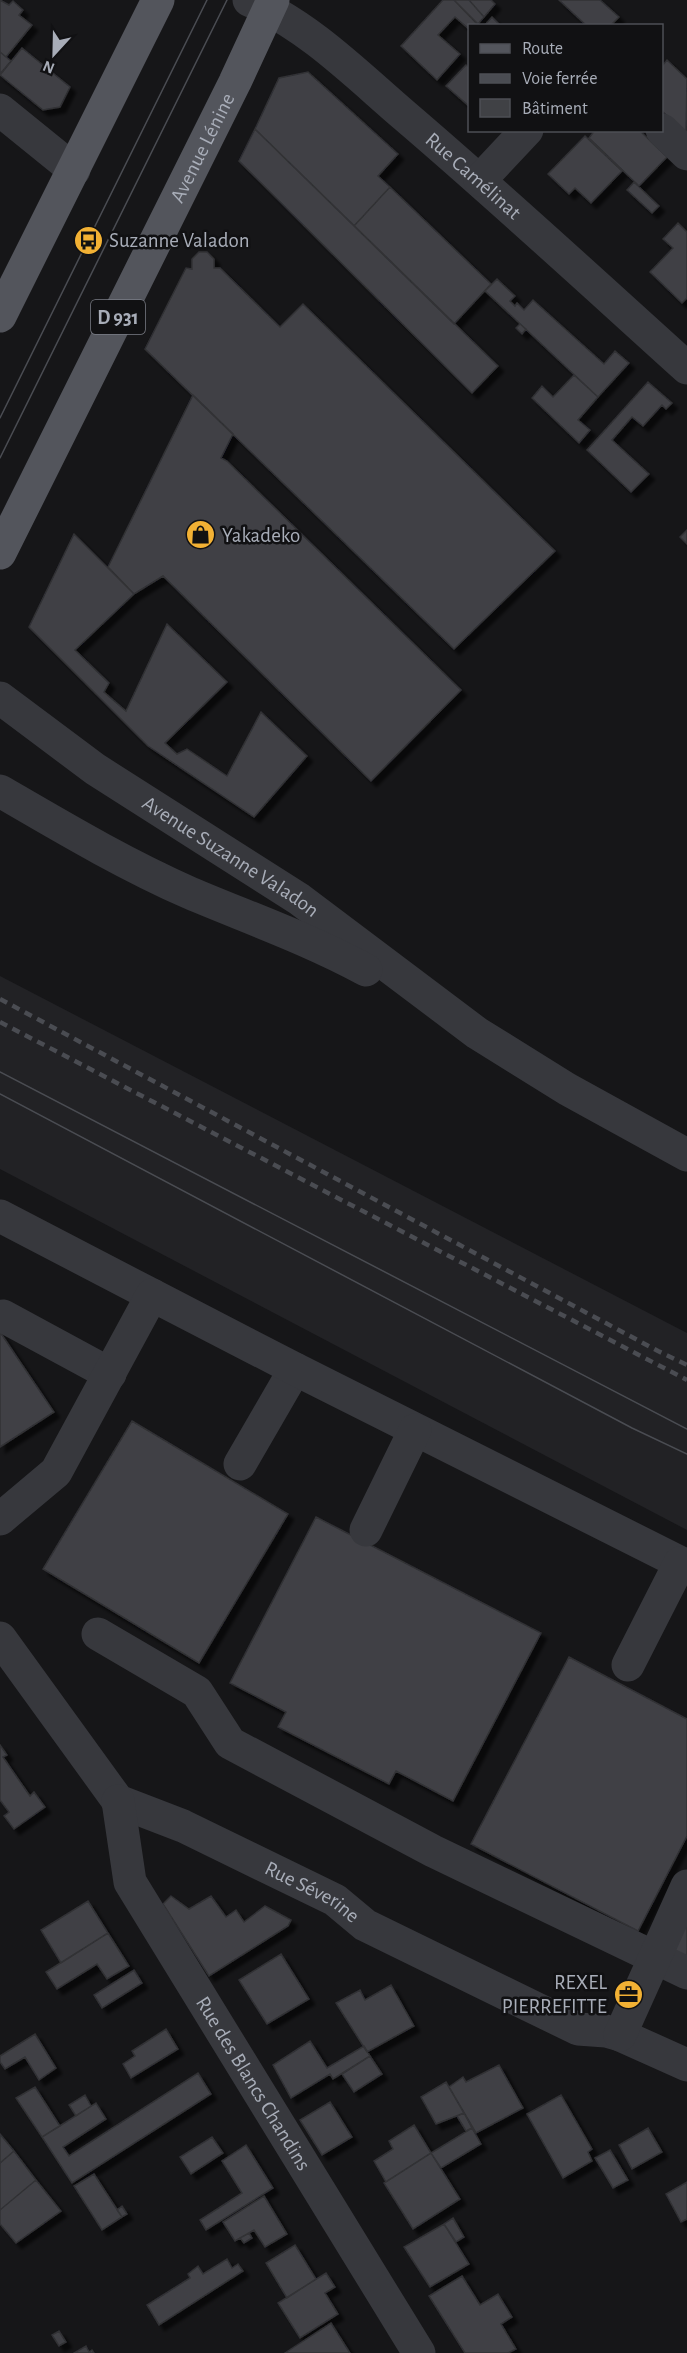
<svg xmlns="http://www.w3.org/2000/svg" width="687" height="2353" viewBox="0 0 687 2353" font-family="'Alegreya Sans',sans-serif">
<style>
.built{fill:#222225}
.building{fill:#404145;stroke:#303034;stroke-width:1.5;filter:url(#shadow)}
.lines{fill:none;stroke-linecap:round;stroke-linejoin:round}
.minor{stroke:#37383d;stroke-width:33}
.major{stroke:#53555c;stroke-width:33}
.tram{stroke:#4a4c52;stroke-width:1.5}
.rail{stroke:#4a4c52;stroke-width:4.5;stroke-dasharray:8 6;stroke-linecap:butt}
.labels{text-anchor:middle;stroke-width:5;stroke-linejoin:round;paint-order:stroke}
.shield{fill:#111113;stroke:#7b7e86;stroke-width:1.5}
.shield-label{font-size:20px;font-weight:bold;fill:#a8adb8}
.street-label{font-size:21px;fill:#a8adb8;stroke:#111113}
.poi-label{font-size:21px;fill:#a8adb8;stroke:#111113;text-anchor:start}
</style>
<defs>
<filter id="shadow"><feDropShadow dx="5.5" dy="5.5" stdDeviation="1.5" flood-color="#0009"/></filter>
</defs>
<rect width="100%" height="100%" fill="#161618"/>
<!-- built -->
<path class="built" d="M 0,976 L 687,1333 L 687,1530 L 0,1169 Z"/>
<!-- building -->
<path class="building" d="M 0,0 L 9,5 L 13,1 L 23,10 L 19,15 L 32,25 L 6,57 L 0,52 Z
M 443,0 L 454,0 L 479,26 L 470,26 L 470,30 L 455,17 L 438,35 L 460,54 L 437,80 L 401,46 Z
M 454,0 L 469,0 L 484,17 L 478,24 Z
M 469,0 L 491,0 L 495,4 L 484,17 Z
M 559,0 L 600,0 L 619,17 L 610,26 L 587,26 Z
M 492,17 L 501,26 L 484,26 Z
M 22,48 L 70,87 L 60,107 L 43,110 L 0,75 Z
M 0,52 L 11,61 L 0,74 Z
M 667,60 L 687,79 L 686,133 L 662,111 L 662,66 Z
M 466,65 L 470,68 L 470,107 L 446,86 Z
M 308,72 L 398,154 L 378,176 L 390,187 L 354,226 L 255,129 L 279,78 Z
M 255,129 L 498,366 L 472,393 L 239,161 Z
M 595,130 L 639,130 L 667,157 L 639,186 L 589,138 Z
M 585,136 L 622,171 L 591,203 L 575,188 L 569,194 L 548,174 Z
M 634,182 L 659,206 L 652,213 L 627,190 Z
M 390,187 L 491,284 L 454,324 L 354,226 Z
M 678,223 L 687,232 L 687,298 L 682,303 L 650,272 L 673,248 L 663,239 Z
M 199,252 L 207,252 L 214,259 L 214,268 L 220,268 L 280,327 L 303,304 L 555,551 L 454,649 L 145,349 L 186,268 L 192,269 L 192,259 Z
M 497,279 L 515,296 L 510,301 L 515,306 L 517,303 L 524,310 L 533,300 L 604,364 L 615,351 L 629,363 L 598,397 L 485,291 Z
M 520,324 L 526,329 L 522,334 L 516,328 Z
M 574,375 L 598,397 L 578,420 L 590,430 L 579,443 L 532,398 L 542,386 L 553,397 Z
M 648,382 L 672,403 L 666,409 L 662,405 L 643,426 L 632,417 L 612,440 L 649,474 L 631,492 L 587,450 Z
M 193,395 L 233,434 L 221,458 L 227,461 L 461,690 L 371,781 L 163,576 L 134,594 L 108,567 Z
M 687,530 L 687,544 L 680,537 Z
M 74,534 L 134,594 L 75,650 L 109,683 L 104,692 L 126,711 L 167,624 L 227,682 L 165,743 L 177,754 L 187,749 L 227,776 L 261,712 L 307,756 L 254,817 L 148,746 L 29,627 Z
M 0,1332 L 54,1412 L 0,1447 Z
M 132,1421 L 288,1514 L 199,1663 L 43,1569 Z
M 316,1517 L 541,1633 L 453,1801 L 396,1771 L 389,1784 L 278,1727 L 286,1712 L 230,1683 Z
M 569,1657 L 687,1719 L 687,1836 L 638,1931 L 471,1844 Z
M 0,1745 L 7,1755 L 3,1757 L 30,1796 L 34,1792 L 45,1807 L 14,1829 L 4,1816 L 9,1812 L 0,1800 Z
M 171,1896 L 189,1909 L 211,1896 L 226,1917 L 236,1910 L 244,1922 L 265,1906 L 291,1920 L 288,1926 L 209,1976 L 163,1904 Z
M 88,1901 L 108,1933 L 61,1963 L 41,1930 Z
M 687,1917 L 687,1960 L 672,1953 Z
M 108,1933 L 129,1966 L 107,1979 L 97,1964 L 57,1989 L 46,1972 Z
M 281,1954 L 309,1999 L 267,2024 L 239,1980 Z
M 134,1970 L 142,1983 L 102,2008 L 94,1995 Z
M 391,1985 L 414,2026 L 367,2052 L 336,2003 L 360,1990 L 365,2000 Z
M 166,2029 L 178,2049 L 131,2078 L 123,2064 L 135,2056 L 132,2051 Z
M 35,2034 L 56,2068 L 39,2080 L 25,2057 L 5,2069 L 0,2062 L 0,2056 Z
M 310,2041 L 327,2068 L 364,2046 L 370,2056 L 333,2079 L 330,2074 L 291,2098 L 273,2065 Z
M 370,2056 L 382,2074 L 354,2092 L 342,2074 Z
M 499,2065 L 523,2108 L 476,2133 L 449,2087 L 463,2077 L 466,2082 Z
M 198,2073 L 211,2094 L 72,2183 L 42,2137 L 96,2103 L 106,2119 L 63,2147 L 69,2156 Z
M 446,2082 L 464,2113 L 436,2124 L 421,2097 Z
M 35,2087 L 60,2126 L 42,2137 L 16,2098 Z
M 85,2095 L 91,2106 L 76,2116 L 69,2105 Z
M 561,2095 L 592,2149 L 588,2152 L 592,2161 L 563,2178 L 527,2114 Z
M 330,2102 L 352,2137 L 322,2155 L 300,2120 Z
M 464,2113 L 472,2128 L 466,2131 L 457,2116 Z
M 414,2125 L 431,2153 L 386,2182 L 374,2161 L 393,2149 L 389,2141 Z
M 472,2128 L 481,2144 L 441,2168 L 431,2153 Z
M 648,2128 L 662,2152 L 632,2169 L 619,2145 Z
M 0,2134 L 14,2151 L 0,2163 Z
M 212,2137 L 223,2153 L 191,2174 L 180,2157 Z
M 246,2145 L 273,2188 L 206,2230 L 200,2220 L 242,2193 L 222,2161 Z
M 610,2150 L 628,2180 L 613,2188 L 595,2158 Z
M 14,2151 L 36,2180 L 0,2210 L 0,2163 Z
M 431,2153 L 460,2199 L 413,2229 L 384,2183 Z
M 94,2174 L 122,2217 L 102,2230 L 74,2186 Z
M 36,2180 L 61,2211 L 16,2243 L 0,2224 L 0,2210 Z
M 687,2182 L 687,2219 L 681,2222 L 666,2194 Z
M 264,2196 L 287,2234 L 265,2247 L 254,2230 L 235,2241 L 223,2222 Z
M 122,2206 L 127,2214 L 122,2217 L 117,2210 Z
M 453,2218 L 464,2237 L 456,2242 L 444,2224 Z
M 444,2224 L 469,2264 L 430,2287 L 404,2247 Z
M 249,2233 L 252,2238 L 244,2243 L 240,2238 Z
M 295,2245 L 316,2279 L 287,2298 L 266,2263 Z
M 227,2259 L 232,2268 L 238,2264 L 243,2271 L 159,2325 L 147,2305 L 190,2278 L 188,2274 L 198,2266 L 203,2274 Z
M 326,2273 L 335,2287 L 325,2293 L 338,2314 L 300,2338 L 278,2303 Z
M 462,2276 L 480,2305 L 498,2294 L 512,2317 L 501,2324 L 516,2349 L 508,2353 L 465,2353 L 429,2296 Z
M 331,2323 L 350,2353 L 285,2353 L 294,2347 Z
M 59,2331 L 66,2342 L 59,2346 L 52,2335 Z
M 86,2346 L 89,2352 L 92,2350 L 94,2353 L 74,2353 Z"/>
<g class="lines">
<!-- minor -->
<g class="minor">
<path id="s1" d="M 249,0 C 309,26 356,74 405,116 C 501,198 594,284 687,368"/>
<path d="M 0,110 L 74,170"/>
<path d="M 662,130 L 687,154"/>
<path d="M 480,180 L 527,130"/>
<path id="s2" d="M 0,698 L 95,769 L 299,899 L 477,1033 L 567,1089 L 687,1155"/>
<path d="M 0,791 C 62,827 124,864 190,893 C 249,918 309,939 366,970"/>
<path d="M 0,1216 L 152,1295"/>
<path d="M 3,1316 L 110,1374"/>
<path d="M 240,1464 L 295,1369"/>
<path d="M 0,1519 L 56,1472 L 152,1295 L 295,1369 L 687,1566"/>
<path d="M 366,1530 L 415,1430"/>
<path d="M 98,1634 L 197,1692 L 230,1743 L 433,1851 L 687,1973"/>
<path id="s3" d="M 0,1638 L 118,1801 L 183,1826 L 335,1900 L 365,1925 L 578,2029 L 606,2031 L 620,2035 L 687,2065"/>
<path d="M 628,1665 L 680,1563"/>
<path id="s4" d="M 118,1801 L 130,1882 L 419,2353"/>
<path d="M 620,2035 L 687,1886"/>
</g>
<!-- major -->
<g class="major">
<path d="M 0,316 L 158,0"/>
<path id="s5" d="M 0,553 L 235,82 L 273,0"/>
</g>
<!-- tram -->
<path class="tram" d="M 0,418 L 207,0
M 0,458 L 227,0
M 0,1072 L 687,1429
M 0,1094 L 632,1428 L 687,1454"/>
<!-- rail -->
<path class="rail" d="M 0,999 L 658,1351 L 687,1365
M 0,1022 L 687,1380"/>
</g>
<!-- icons -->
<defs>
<symbol id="bus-disc" viewBox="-11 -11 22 22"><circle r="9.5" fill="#f2b134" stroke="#111113"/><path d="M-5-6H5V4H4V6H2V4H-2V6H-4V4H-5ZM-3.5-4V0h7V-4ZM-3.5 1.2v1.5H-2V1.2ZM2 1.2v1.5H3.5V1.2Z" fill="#111"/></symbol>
<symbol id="shop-disc" viewBox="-11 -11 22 22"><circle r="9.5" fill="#f2b134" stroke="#111113"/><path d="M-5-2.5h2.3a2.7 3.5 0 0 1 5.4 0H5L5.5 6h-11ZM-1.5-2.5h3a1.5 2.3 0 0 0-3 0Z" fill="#111"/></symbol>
<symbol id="office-disc" viewBox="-11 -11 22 22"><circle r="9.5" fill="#f2b134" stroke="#111113"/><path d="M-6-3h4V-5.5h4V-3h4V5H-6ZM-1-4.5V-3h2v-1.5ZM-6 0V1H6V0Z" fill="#111"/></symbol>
</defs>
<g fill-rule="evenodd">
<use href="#bus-disc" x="72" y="224" width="33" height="33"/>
<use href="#shop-disc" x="184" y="518" width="33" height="33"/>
<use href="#office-disc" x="612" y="1978" width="33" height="33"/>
</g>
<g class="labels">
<!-- shield labels -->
<rect class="shield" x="91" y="300" width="54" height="34" rx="4.5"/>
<g class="shield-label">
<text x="118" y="324">D 931</text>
</g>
<!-- street labels -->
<g class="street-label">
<text dy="7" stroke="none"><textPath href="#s5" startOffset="453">Avenue Lénine</textPath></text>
<text dy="7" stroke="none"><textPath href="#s1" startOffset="286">Rue Camélinat</textPath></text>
<text dy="7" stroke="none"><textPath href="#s2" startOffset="280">Avenue Suzanne Valadon</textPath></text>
<text dy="7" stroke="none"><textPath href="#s3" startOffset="416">Rue Séverine</textPath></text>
<text dy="7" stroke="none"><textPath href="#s4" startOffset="318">Rue des Blancs Chandins</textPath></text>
</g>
<!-- poi labels -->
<g class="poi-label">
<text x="109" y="247">Suzanne Valadon</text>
<text x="222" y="542">Yakadeko</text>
<text x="607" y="1989" text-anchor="end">REXEL<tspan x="607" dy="24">PIERREFITTE</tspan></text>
</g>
</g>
<!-- legend -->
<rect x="468" y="24" width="195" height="108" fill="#111113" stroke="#4d4f55" stroke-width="1.5"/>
<rect x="480" y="44" width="30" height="9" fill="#53555c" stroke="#4d4f55" stroke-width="1.5"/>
<text x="522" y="54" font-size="18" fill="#a8adb8">Route</text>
<rect x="480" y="74" width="30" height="9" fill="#4a4c52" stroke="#4d4f55" stroke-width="1.5"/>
<text x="522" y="84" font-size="18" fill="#a8adb8">Voie ferrée</text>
<rect x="480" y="99" width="30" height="18" fill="#404145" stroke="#4d4f55" stroke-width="1.5"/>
<text x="522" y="114" font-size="18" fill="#a8adb8">Bâtiment</text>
<!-- north arrow -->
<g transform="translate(54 54) rotate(202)" stroke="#111113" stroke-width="4.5" paint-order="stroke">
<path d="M0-4.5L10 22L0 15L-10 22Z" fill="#a8adb8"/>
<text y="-9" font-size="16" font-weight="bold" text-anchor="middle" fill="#a8adb8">N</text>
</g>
</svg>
